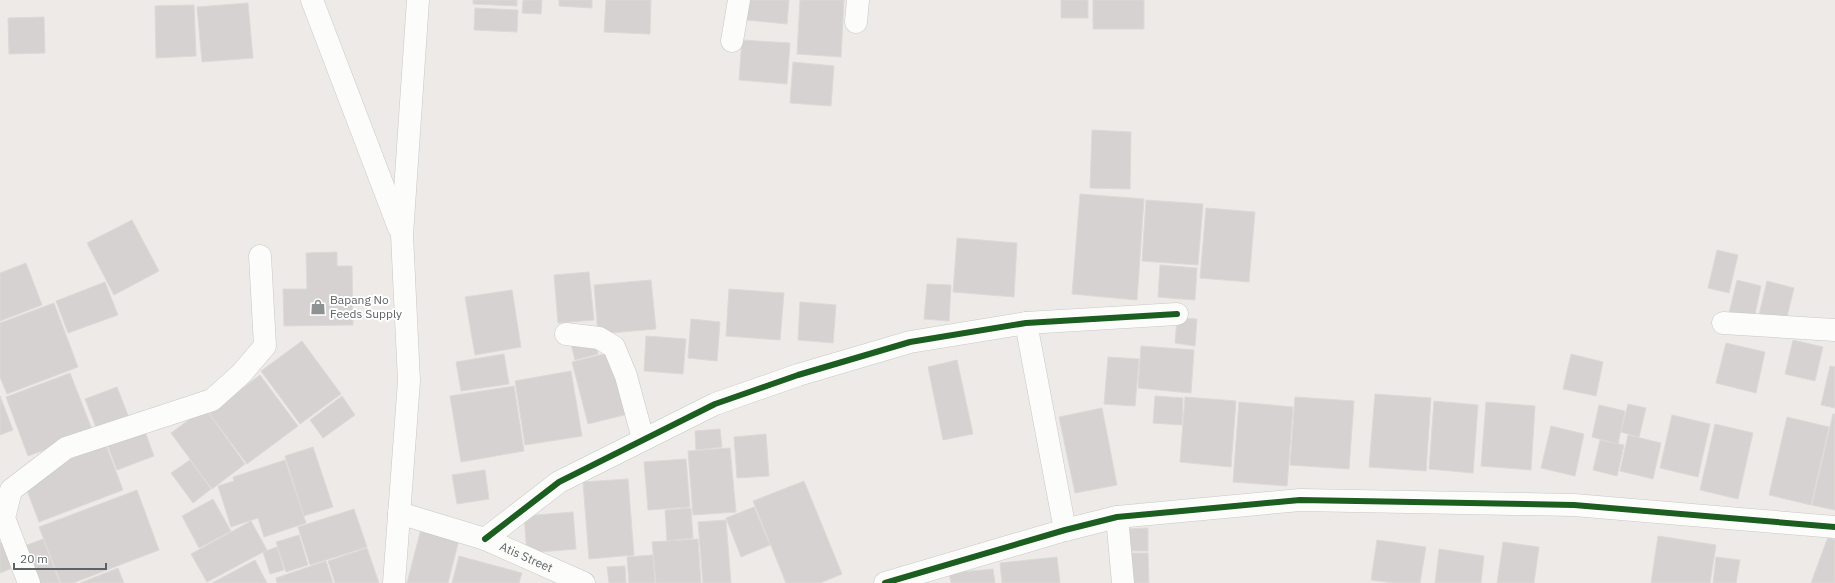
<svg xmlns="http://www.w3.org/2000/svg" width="1835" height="583" viewBox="0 0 1835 583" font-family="'IBM Plex Sans',sans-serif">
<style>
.building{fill:#d5d2d1;stroke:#dcdad6}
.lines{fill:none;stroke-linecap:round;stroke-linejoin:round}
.minor-casing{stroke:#c8c8c8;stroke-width:23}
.minor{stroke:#fcfcfb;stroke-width:22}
.cycleway-casing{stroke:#fff;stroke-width:8}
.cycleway{stroke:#1b5e20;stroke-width:6}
.labels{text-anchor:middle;stroke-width:4;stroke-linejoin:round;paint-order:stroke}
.poi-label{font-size:12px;fill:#5c6266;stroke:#fff;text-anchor:start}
.street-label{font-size:12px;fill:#5c6266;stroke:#fff}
</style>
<rect width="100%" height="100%" fill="#edeae7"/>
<!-- building -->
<path class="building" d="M 473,0 L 517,0 L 517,6 L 473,4 Z
M 523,0 L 542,0 L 541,14 L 522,13 Z
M 559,0 L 592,0 L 592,8 L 559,6 Z
M 606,0 L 651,0 L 650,34 L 604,32 Z
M 748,0 L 789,0 L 787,24 L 746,20 Z
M 800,0 L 844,0 L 841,57 L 797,54 Z
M 1061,0 L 1088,0 L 1088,18 L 1061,18 Z
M 1093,0 L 1144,0 L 1144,29 L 1093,29 Z
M 248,3 L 253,58 L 202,62 L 197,7 Z
M 194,5 L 196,56 L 156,58 L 155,6 Z
M 475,8 L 518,10 L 517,32 L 474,30 Z
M 44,17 L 45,53 L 9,54 L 8,18 Z
M 742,40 L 790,43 L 787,84 L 739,80 Z
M 793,62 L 834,66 L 831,106 L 790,103 Z
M 1092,130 L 1131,132 L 1130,189 L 1090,188 Z
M 1080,194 L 1144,199 L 1137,300 L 1072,294 Z
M 1146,200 L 1203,204 L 1198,265 L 1142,261 Z
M 1206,208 L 1255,212 L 1249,282 L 1200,278 Z
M 132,220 L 159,271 L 114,295 L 87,243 Z
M 957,238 L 1017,243 L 1014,297 L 953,292 Z
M 1717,250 L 1738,255 L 1729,293 L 1708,288 Z
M 337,252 L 337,266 L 352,266 L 353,325 L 284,326 L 283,289 L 307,289 L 306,253 Z
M 26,263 L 42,305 L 0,321 L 0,273 Z
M 1160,265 L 1197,268 L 1195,300 L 1158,297 Z
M 589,272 L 594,320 L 558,323 L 554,275 Z
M 651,280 L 656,329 L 598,334 L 594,285 Z
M 1737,280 L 1761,286 L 1754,319 L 1729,313 Z
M 1767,281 L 1794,288 L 1786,321 L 1759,315 Z
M 105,282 L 118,315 L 68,333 L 56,301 Z
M 927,284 L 951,285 L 949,321 L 924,319 Z
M 729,289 L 784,293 L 780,340 L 726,336 Z
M 512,290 L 521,347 L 475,355 L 465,297 Z
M 800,302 L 836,305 L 833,343 L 798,340 Z
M 54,303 L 78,367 L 7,394 L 0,377 L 0,323 Z
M 1177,318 L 1197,319 L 1195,346 L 1175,343 Z
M 691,319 L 720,322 L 717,361 L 688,358 Z
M 646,336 L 686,339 L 683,374 L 644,371 Z
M 594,338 L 598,354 L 575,360 L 571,344 Z
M 1793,340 L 1823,347 L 1815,381 L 1785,374 Z
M 302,341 L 341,394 L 300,424 L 261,371 Z
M 1726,343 L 1765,352 L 1756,393 L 1716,383 Z
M 1141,346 L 1194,350 L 1191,393 L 1138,388 Z
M 612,352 L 628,414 L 588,424 L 572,362 Z
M 504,354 L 509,384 L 461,391 L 456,362 Z
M 1571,354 L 1603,362 L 1596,396 L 1563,389 Z
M 1108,357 L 1139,359 L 1135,406 L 1104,404 Z
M 957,360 L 973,434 L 943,440 L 928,367 Z
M 1830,366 L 1835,367 L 1835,408 L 1821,405 Z
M 571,371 L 582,436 L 525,445 L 515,381 Z
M 70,373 L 93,432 L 28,456 L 6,397 Z
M 260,375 L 298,426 L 247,464 L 209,413 Z
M 514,386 L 524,451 L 461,462 L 450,396 Z
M 117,387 L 131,423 L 99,435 L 85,399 Z
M 1375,394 L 1431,398 L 1426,471 L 1369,467 Z
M 0,396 L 13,430 L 0,435 Z
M 342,396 L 355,415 L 323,438 L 310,420 Z
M 1155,396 L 1183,398 L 1182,425 L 1153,423 Z
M 1185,397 L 1236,401 L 1231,467 L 1180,462 Z
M 1295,397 L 1354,401 L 1349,469 L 1290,465 Z
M 1434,401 L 1478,405 L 1473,473 L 1429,469 Z
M 1239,402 L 1293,407 L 1287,486 L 1233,482 Z
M 1486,402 L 1535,406 L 1531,470 L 1481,466 Z
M 1628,404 L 1646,408 L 1639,437 L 1621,432 Z
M 1599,405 L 1625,411 L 1618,444 L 1592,437 Z
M 205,408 L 245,464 L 212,489 L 171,433 Z
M 1102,408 L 1117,485 L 1075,493 L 1059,417 Z
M 1833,414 L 1835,414 L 1835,510 L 1812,505 Z
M 1672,415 L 1710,424 L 1698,477 L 1660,468 Z
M 1787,417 L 1829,427 L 1811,505 L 1769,495 Z
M 1715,424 L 1753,433 L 1738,499 L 1700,490 Z
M 143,426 L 154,456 L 117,470 L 106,441 Z
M 1551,426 L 1584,434 L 1575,476 L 1541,468 Z
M 720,429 L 722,447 L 696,450 L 695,431 Z
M 766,434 L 769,476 L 737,478 L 734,437 Z
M 1628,435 L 1661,443 L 1653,479 L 1620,471 Z
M 1600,440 L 1624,445 L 1617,476 L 1593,470 Z
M 106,445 L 123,490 L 39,522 L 25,485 L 44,468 Z
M 313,447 L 333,507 L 304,516 L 285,456 Z
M 730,448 L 736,512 L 693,515 L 688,451 Z
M 686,459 L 690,507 L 648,510 L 644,462 Z
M 190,460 L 211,489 L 193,503 L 171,473 Z
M 285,460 L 306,523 L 264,537 L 258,518 L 231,527 L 218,486 L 234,481 L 233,477 Z
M 485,470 L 489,499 L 457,504 L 452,475 Z
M 628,479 L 634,555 L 589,559 L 583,482 Z
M 804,481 L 842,574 L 820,583 L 786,583 L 753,501 Z
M 137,490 L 159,550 L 73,583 L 61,583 L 39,527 Z
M 213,499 L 231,531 L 199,548 L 182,516 Z
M 754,507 L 770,545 L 741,557 L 726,518 Z
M 691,508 L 693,538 L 667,541 L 665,510 Z
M 354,509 L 367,547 L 310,565 L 298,527 Z
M 573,512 L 576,549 L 527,553 L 524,516 Z
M 726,520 L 731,583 L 703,583 L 698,522 Z
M 251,521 L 267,550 L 207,582 L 191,554 Z
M 1148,528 L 1148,551 L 1126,551 L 1126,529 Z
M 421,529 L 459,540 L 448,583 L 407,583 Z
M 299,535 L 308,565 L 286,572 L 276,542 Z
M 1658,536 L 1716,545 L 1710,583 L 1651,583 Z
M 1828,537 L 1835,540 L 1835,583 L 1811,583 Z
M 43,539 L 60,583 L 33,583 L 19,548 Z
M 698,539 L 701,583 L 656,583 L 652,542 Z
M 8,540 L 18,566 L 0,573 L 0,543 Z
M 1377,540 L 1426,547 L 1420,583 L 1394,583 L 1371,580 Z
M 1503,542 L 1539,547 L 1534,583 L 1497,583 Z
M 277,547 L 284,570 L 270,574 L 263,552 Z
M 367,548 L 379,583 L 335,583 L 328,561 Z
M 1439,549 L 1484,556 L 1481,583 L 1435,583 Z
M 1128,553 L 1148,553 L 1149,583 L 1129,583 Z
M 653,555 L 655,583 L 629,583 L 627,557 Z
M 459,556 L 522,573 L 519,583 L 452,583 Z
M 1057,557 L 1060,583 L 1002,583 L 1000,563 Z
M 1716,557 L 1740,560 L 1736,583 L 1713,583 Z
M 255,560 L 267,583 L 212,583 Z
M 326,561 L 333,583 L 277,583 L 276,578 Z
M 625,566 L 626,583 L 609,583 L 607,567 Z
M 118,568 L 124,583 L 80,583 Z
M 993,569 L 995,583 L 951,583 L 949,573 Z"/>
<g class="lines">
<defs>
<g id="minor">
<path d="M 312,0 L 399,228"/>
<path d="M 856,22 L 858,0"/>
<path d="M 732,41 L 739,0"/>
<path d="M 1026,323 L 1065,530"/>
<path d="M 1723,323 L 1835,330"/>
<path d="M 566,334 L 599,338 L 614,347 L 626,376 L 643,439"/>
<path id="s1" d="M 399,513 L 485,539 L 584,583"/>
<path d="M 1117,517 L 1123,583"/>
<path d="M 485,539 L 559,482 L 715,404 L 798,375 L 910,342 L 1026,323 L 1177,314"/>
<path d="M 29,583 L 4,518 L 11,490 L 66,448 L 212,400 L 241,374 L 265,346 L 260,256"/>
<path d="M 394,583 L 409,381 L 402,235 L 418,0"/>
<path d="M 885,583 L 1065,530 L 1117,517 L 1300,500 L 1574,505 L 1835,527"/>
</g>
</defs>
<!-- minor casing -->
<use href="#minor" class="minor-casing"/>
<!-- minor -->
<use href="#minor" class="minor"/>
<defs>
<path id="cycleway" d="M 485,539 L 559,482 L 715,404 L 798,375 L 910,342 L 1026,323 L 1177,314
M 885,583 L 1065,530 L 1117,517 L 1300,500 L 1574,505 L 1835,527"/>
</defs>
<!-- cycleway casing -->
<use href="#cycleway" class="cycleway-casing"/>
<!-- cycleway -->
<use href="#cycleway" class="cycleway"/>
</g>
<!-- icons -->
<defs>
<symbol id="shop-bare" viewBox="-9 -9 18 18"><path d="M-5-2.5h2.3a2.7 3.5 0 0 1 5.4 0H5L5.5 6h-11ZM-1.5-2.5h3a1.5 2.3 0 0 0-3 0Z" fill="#8f9293" stroke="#fff" stroke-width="2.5" paint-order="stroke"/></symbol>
</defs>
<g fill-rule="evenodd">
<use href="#shop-bare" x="307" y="296" width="22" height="22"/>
</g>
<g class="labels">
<!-- poi labels -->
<g class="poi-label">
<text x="330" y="304">Bapang No<tspan x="330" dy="14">Feeds Supply</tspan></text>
</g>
<!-- street labels -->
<g class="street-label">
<text dy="4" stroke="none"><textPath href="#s1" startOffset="135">Atis Street</textPath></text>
</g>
</g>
<!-- scale -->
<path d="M14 563v6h92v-6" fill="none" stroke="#5c6266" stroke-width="2"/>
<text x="20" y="563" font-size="12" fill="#5c6266" stroke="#ffffff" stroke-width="3" paint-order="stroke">20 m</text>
</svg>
